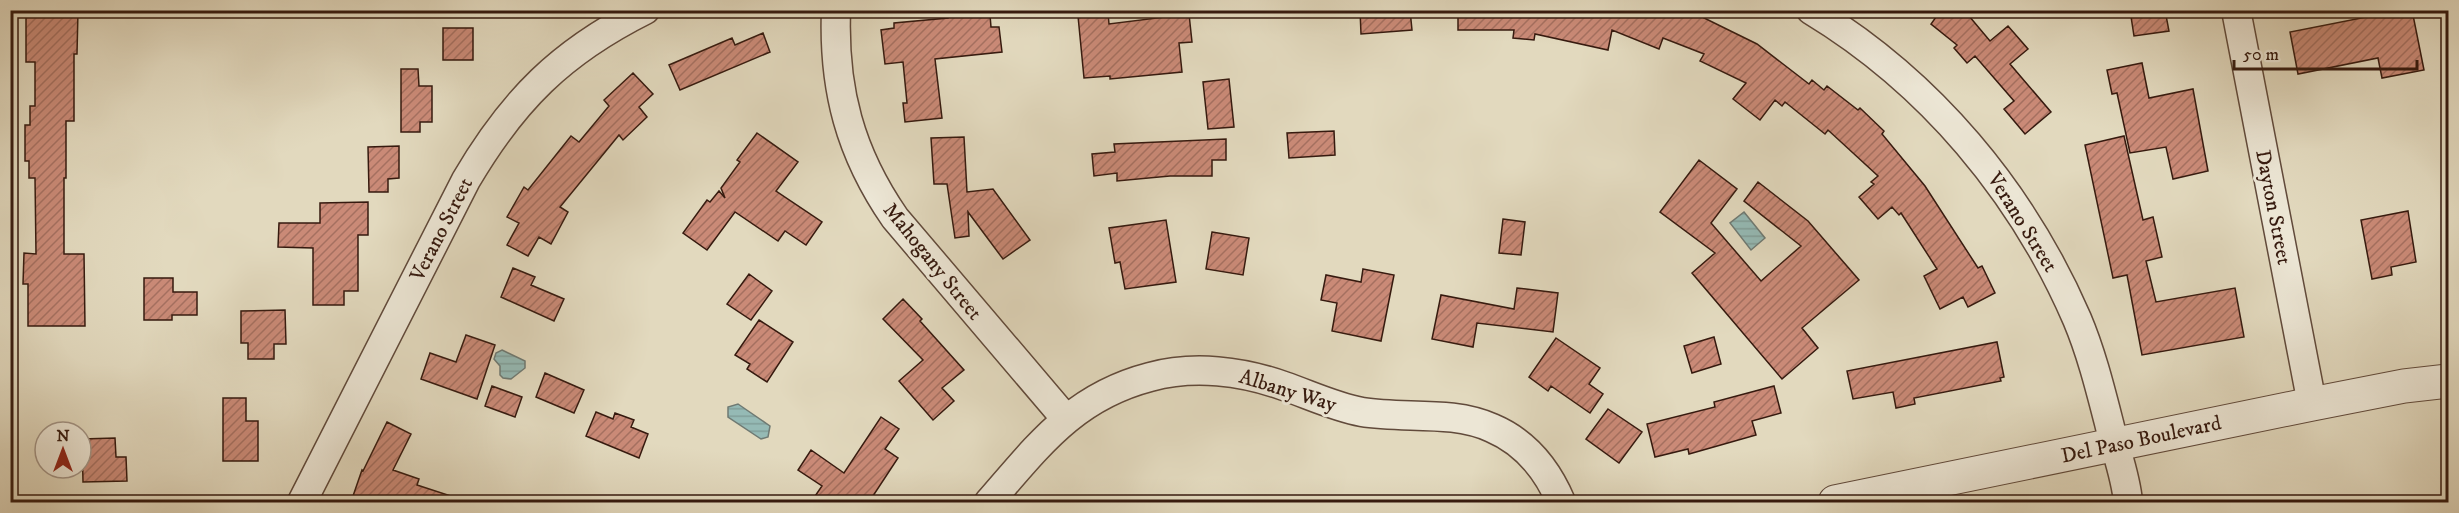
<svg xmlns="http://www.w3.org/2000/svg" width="2459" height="513" viewBox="0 0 2459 513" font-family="'IM FELL DW Pica',serif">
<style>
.water{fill:url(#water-rules);stroke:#6f7a73;stroke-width:1.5}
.building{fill:url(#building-hatch);stroke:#361a0f;stroke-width:1.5}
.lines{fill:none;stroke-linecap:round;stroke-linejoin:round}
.minor-casing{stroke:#614a3b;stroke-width:31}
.tertiary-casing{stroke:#614a3b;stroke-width:35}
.minor{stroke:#ece6d5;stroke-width:28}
.tertiary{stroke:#ece6d5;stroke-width:33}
.labels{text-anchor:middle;stroke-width:6;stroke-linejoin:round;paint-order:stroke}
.street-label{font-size:21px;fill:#361a0f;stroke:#ece6d5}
</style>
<defs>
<pattern id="water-rules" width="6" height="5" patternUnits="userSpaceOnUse" patternTransform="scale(1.5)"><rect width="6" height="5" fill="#95bab5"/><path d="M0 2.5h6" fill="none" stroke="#819f9a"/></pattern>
<pattern id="building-hatch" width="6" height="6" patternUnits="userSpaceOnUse" patternTransform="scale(1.5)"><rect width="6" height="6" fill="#ca8a77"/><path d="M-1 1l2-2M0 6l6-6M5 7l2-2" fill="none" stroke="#a57060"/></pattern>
</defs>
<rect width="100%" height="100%" fill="#e2d9be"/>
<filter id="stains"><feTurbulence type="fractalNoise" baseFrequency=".00333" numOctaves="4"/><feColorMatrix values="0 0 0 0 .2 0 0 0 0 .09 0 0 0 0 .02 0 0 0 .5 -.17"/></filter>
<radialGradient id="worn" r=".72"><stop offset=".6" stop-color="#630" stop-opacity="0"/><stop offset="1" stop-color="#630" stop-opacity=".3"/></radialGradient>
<!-- water -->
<path class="water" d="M 1744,212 L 1765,238 L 1751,250 L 1730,223 Z
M 502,350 L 525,361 L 525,368 L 511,379 L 503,378 L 500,375 L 500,366 L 494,359 L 496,353 Z
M 738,404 L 770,426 L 768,437 L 761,439 L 728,417 L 728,407 Z"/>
<!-- building -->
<path class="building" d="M 26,10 L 78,11 L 77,54 L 74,54 L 74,121 L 66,121 L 66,178 L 64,178 L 64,254 L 84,254 L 85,326 L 28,326 L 28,284 L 23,284 L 24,253 L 36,254 L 35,178 L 29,178 L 29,161 L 25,161 L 25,125 L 30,125 L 30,106 L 35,106 L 35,62 L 26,62 Z
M 1360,10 L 1410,10 L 1412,30 L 1361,34 Z
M 1458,10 L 1688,10 L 1757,44 L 1809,84 L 1812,80 L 1824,90 L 1827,86 L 1858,110 L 1860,108 L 1884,131 L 1882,134 L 1925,186 L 1978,268 L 1982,266 L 1995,293 L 1968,307 L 1963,297 L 1940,309 L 1924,276 L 1937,269 L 1901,213 L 1899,215 L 1892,207 L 1878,219 L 1859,197 L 1874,184 L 1871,182 L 1878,176 L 1828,130 L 1825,134 L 1785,102 L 1782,106 L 1775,100 L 1760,120 L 1733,99 L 1746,83 L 1700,61 L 1704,54 L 1663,38 L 1659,49 L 1612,30 L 1608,50 L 1535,34 L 1534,40 L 1513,38 L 1514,30 L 1458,30 Z
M 1941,10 L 1964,10 L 1990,41 L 2008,26 L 2028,49 L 2010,64 L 2051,112 L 2025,134 L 2004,109 L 2014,101 L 1975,56 L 1967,63 L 1954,48 L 1957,45 L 1931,24 Z
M 2130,10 L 2165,10 L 2169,31 L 2134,36 Z
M 2402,10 L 2412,10 L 2424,70 L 2382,78 L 2378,58 L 2298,74 L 2290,32 Z
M 967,11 L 968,17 L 990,15 L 991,27 L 999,27 L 1002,52 L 935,59 L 942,118 L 905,122 L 903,103 L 907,103 L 903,62 L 885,64 L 881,30 L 894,28 L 894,23 L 948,18 L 948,13 Z
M 1108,13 L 1109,24 L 1189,14 L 1192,42 L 1179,43 L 1182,72 L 1110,79 L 1110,76 L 1084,78 L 1078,16 Z
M 443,28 L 473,28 L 473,60 L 443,60 Z
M 763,33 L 770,52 L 680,90 L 669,65 L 732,38 L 735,45 Z
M 2142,63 L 2149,98 L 2193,89 L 2208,171 L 2173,179 L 2166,147 L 2130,153 L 2117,93 L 2112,94 L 2107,70 Z
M 401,69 L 418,69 L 419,86 L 432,86 L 432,122 L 420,122 L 420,132 L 401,132 Z
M 633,73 L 653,94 L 639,107 L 647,117 L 623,140 L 619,135 L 560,207 L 568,212 L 551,244 L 539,237 L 528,256 L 507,245 L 519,223 L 507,217 L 524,187 L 528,190 L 571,136 L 579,142 L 609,106 L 604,100 Z
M 1229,79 L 1234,127 L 1208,129 L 1203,82 Z
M 1334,131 L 1335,155 L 1289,158 L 1287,133 Z
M 757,133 L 798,162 L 776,191 L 822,222 L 806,245 L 785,231 L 778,241 L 735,212 L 707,250 L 683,233 L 707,200 L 710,202 L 719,191 L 725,198 L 721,188 L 740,162 L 737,160 Z
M 2124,136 L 2143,220 L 2153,217 L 2162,257 L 2146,261 L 2156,302 L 2235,288 L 2244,337 L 2142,355 L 2127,275 L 2113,278 L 2085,145 Z
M 964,137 L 967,192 L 993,189 L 1030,240 L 1003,259 L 968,212 L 969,236 L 955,238 L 947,184 L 934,184 L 931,138 Z
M 1226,139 L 1226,160 L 1212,160 L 1212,176 L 1170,176 L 1117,181 L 1117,173 L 1094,176 L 1092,154 L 1115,152 L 1114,144 Z
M 399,146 L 399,178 L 388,179 L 388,192 L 369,192 L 368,147 Z
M 1699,160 L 1737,189 L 1711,223 L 1761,281 L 1801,246 L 1744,201 L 1758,182 L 1808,221 L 1859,280 L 1802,328 L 1818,348 L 1782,379 L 1692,273 L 1715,253 L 1660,212 Z
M 368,202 L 368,235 L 358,235 L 358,291 L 344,291 L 344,305 L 313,305 L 313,248 L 278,247 L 279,223 L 320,223 L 320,203 Z
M 2408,211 L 2416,262 L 2391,267 L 2392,275 L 2372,279 L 2361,220 Z
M 1503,219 L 1525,222 L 1521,255 L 1499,253 Z
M 1166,220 L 1176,282 L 1125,289 L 1120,262 L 1115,263 L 1109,228 Z
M 1212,232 L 1249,238 L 1243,275 L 1206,269 Z
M 513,268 L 535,277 L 531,285 L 564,299 L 554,321 L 501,297 Z
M 1363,269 L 1394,275 L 1381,341 L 1332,331 L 1337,303 L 1321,300 L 1326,275 L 1361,282 Z
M 749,274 L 772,291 L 751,320 L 727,304 Z
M 144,278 L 173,278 L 173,292 L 197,292 L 197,315 L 172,315 L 172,320 L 144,320 Z
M 1517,288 L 1558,293 L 1553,332 L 1477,323 L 1473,347 L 1432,339 L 1441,295 L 1514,309 Z
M 903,299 L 922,319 L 920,321 L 964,370 L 942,388 L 954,401 L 933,420 L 899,381 L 923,360 L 883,319 Z
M 285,310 L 286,344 L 274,344 L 274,359 L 248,359 L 248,343 L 241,343 L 241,311 Z
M 759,320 L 793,342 L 767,382 L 747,369 L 750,364 L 735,355 Z
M 466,335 L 495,345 L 477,399 L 421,379 L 430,353 L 456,362 Z
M 1714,337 L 1721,364 L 1692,373 L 1684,346 Z
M 1556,338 L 1600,368 L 1589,384 L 1603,394 L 1590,413 L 1551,386 L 1548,391 L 1529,377 Z
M 1997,342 L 2004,377 L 2000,378 L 2001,381 L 1914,398 L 1915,404 L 1896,408 L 1893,392 L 1853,399 L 1847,371 Z
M 545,373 L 584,390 L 574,413 L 536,397 Z
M 492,386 L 522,397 L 515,417 L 485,406 Z
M 1774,386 L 1781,413 L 1752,421 L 1756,435 L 1689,454 L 1688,449 L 1655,457 L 1647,424 L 1715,407 L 1714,402 Z
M 223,398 L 246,398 L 246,421 L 258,421 L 258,461 L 223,461 Z
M 1608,409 L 1642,432 L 1619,463 L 1586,439 Z
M 596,412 L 613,419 L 615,413 L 634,420 L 631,427 L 648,434 L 639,458 L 586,436 Z
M 881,417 L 899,429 L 885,449 L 898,458 L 869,502 L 811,502 L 822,486 L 798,470 L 811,450 L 844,473 Z
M 387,422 L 411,434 L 393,470 L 419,479 L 417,485 L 457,498 L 457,502 L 372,502 L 353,496 L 362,470 L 363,471 Z
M 115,438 L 116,457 L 126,457 L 127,481 L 83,482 L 82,439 Z"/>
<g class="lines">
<defs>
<path id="minor" d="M 836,10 C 833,89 850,153 895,218 L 1066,419
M 1811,10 C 1930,82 2022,192 2077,319 C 2091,352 2100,388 2109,423 C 2115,449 2126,476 2128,502
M 2236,10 L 2312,404
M 302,502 L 466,180 C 513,100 561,52 645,10
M 989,502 C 1038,446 1073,397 1150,377 C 1194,365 1242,371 1284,386 C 1310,395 1335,407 1362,412 C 1404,419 1452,410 1492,428 C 1525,442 1547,469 1561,502"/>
<path id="tertiary" d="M 1835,502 L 2312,404 L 2404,386 L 2448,381"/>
</defs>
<!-- minor casing -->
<use href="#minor" class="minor-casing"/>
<!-- tertiary casing -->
<use href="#tertiary" class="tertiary-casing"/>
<!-- minor -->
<use href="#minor" class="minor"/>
<!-- tertiary -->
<use href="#tertiary" class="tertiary"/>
</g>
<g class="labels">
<!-- street labels -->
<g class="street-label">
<text transform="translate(2274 207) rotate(79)" y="7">Dayton Street</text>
<text transform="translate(2023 222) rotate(58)" y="7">Verano Street</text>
<text transform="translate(441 229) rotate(-63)" y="7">Verano Street</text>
<text transform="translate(933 261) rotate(51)" y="7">Mahogany Street</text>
<text transform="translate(1288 390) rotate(17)" y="7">Albany Way</text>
<text transform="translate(2141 439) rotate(-12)" y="7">Del Paso Boulevard</text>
</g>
</g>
<!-- margin -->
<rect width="2459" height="513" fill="none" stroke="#e2d9be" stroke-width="36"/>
<rect x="12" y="12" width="2435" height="489" fill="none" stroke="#361a0f" stroke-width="3"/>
<rect x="18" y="18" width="2423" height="477" fill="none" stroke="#361a0f" stroke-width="1.5"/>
<!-- north arrow -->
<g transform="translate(63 450)"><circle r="28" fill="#ece6d5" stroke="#a39486" stroke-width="1.5"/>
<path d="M0-4.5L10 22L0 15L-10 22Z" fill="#8f2418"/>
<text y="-9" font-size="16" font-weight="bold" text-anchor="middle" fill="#361a0f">N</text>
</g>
<!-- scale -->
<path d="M2234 60v9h183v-9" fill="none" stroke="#361a0f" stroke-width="3"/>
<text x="2243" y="60" font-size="18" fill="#361a0f" stroke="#ece6d5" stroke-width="4.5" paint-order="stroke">50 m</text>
<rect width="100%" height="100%" filter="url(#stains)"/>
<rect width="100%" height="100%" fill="url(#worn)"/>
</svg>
